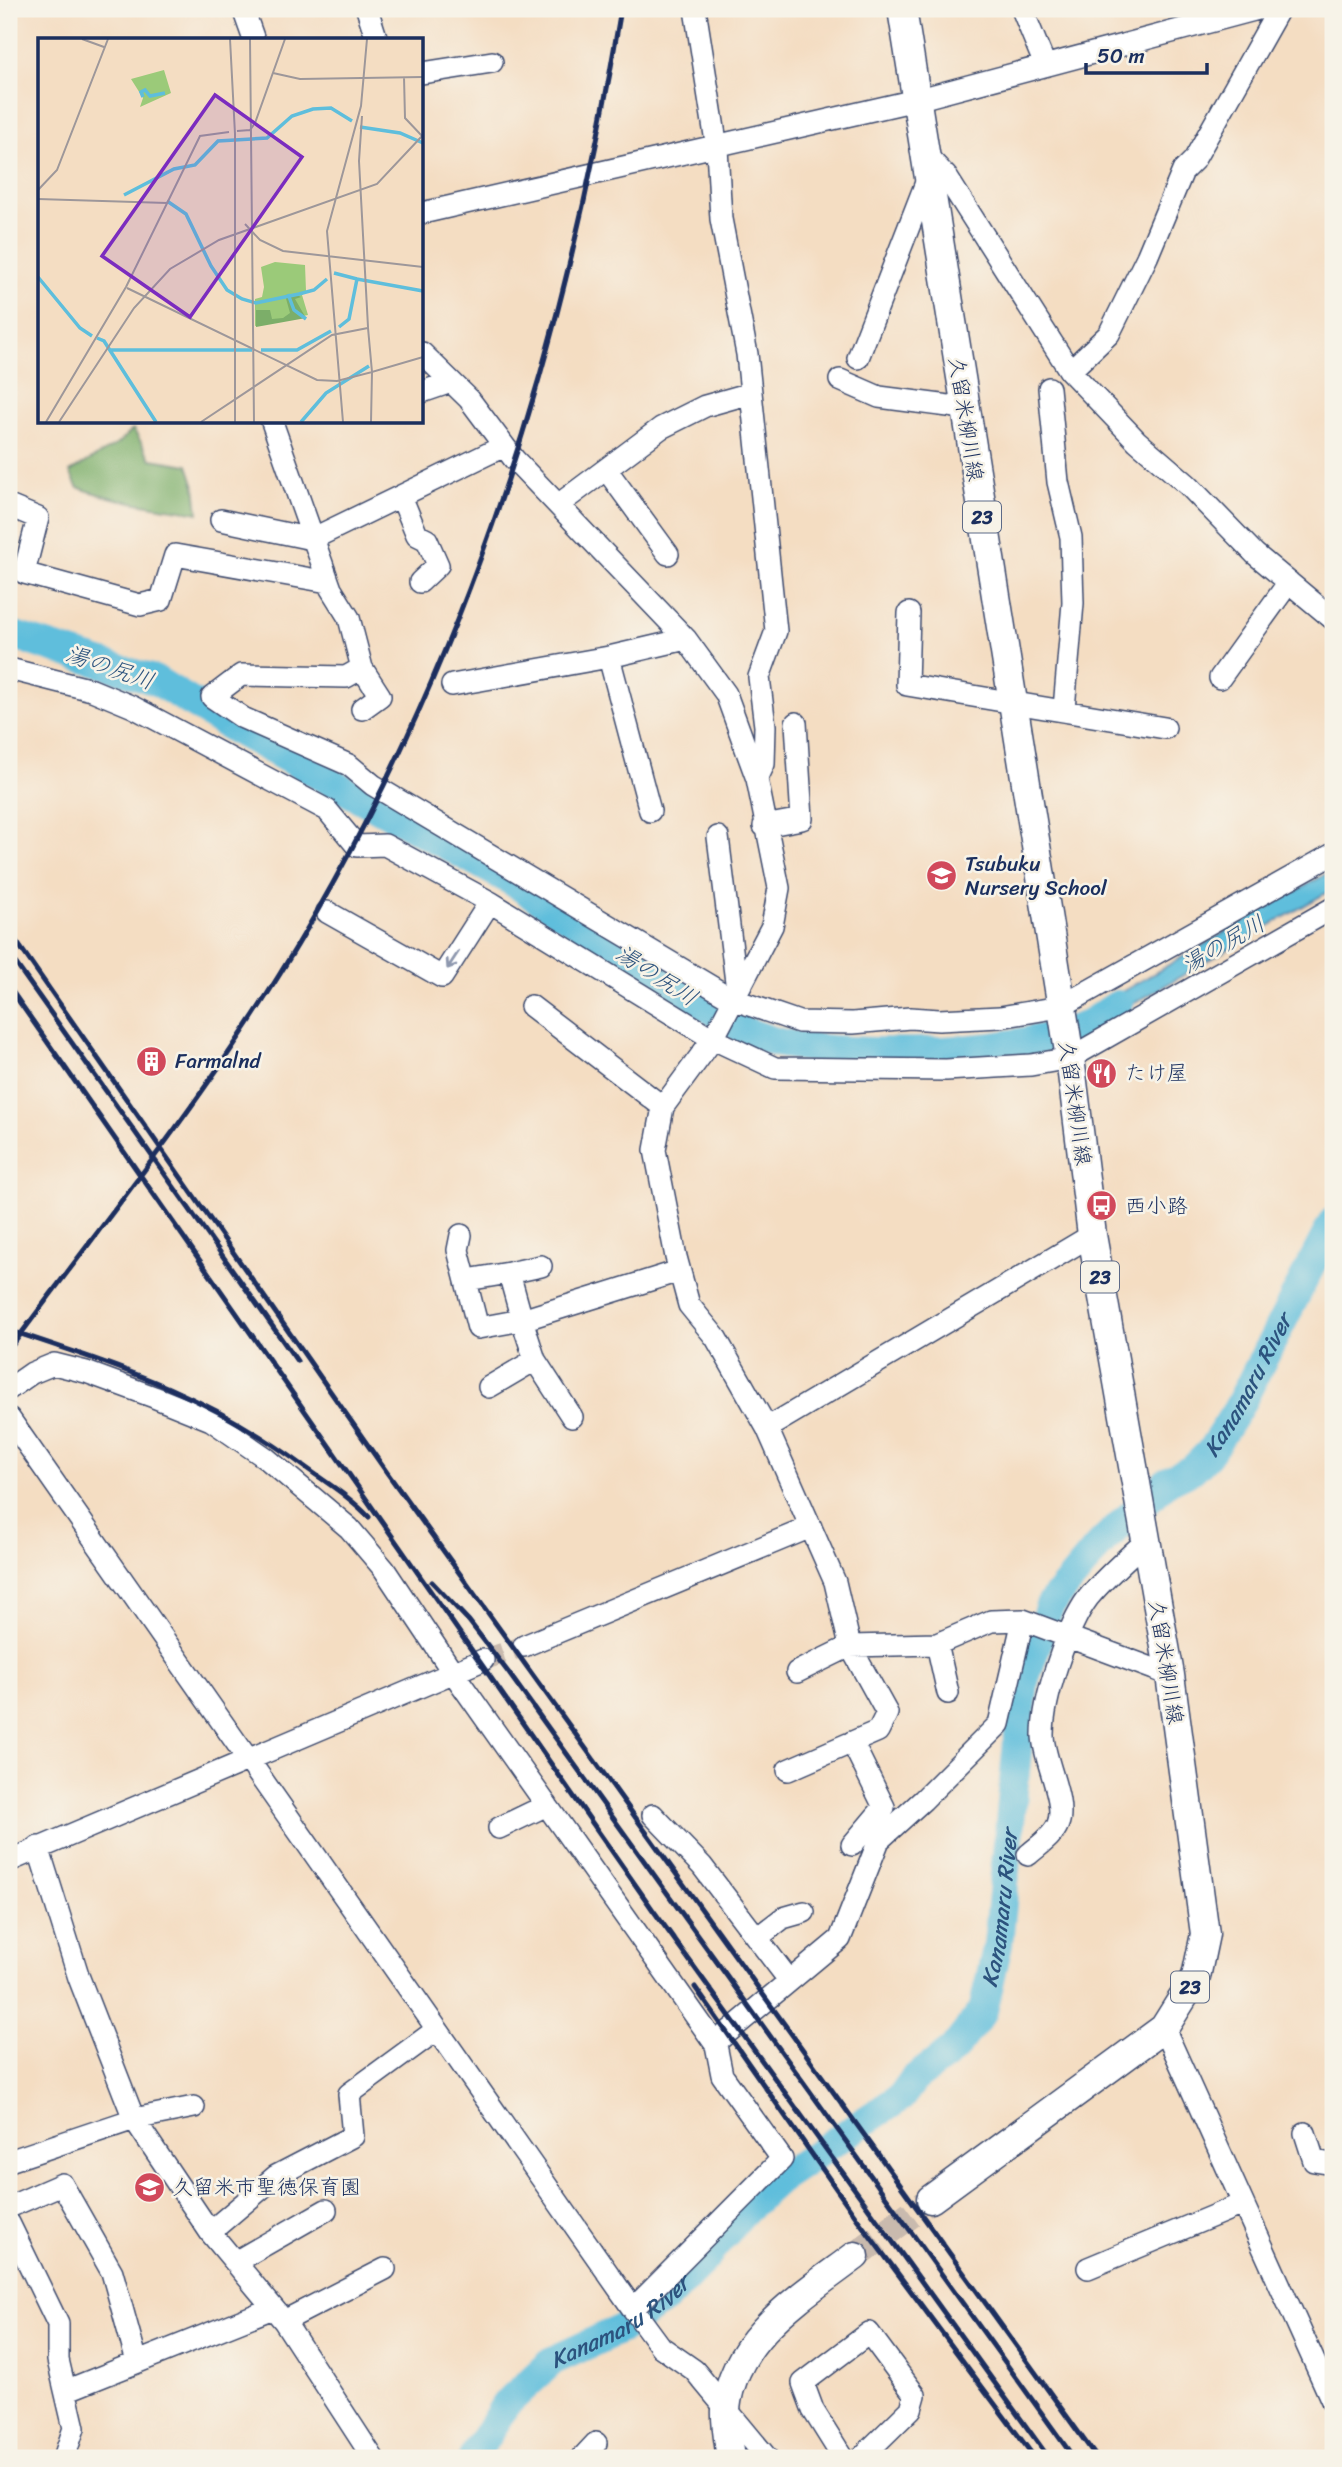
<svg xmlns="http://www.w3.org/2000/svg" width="1342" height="2467" viewBox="0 0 1342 2467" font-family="Sriracha,'Klee One',sans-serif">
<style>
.forest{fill:#7cae69;stroke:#4c6e64;stroke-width:2}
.water{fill:#5ebedc;stroke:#3c769d;stroke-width:2}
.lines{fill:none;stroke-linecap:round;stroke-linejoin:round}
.river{stroke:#5ebedc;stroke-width:30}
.minor-tunnel{stroke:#c9baae;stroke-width:21;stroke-dasharray:21 10;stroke-linecap:butt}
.major-tunnel{stroke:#c9baae;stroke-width:28;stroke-dasharray:28 14;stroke-linecap:butt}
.minor-casing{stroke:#3c496d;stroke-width:24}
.major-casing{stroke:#3c496d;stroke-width:31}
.minor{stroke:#fff;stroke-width:21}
.major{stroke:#fff;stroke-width:28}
.rail{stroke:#1b2f5e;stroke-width:5}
.oneway{stroke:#8d97ae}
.labels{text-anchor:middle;stroke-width:5;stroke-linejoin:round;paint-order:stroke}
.shield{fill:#f7f3e8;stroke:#5d6a87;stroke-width:2}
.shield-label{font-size:19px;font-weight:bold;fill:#1b2f5e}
.street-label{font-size:21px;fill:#1b2f5e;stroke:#f7f3e8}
.poi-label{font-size:21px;fill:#1b2f5e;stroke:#f7f3e8;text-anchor:start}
.water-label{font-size:23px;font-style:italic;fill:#2c537e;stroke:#f7f3e8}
.inset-river{fill:none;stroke:#5ebedc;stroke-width:3.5}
.inset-road{fill:none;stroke:#9d979a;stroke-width:2}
.view{fill:#7b2cbf;fill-opacity:0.15;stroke:#7b2cbf;stroke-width:3.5}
.inset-edge{fill:none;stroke:#1b2f5e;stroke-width:3.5}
</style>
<rect width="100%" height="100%" fill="#f7f3e8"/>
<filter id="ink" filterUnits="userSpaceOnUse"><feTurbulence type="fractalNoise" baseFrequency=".0143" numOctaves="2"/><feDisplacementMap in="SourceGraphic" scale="14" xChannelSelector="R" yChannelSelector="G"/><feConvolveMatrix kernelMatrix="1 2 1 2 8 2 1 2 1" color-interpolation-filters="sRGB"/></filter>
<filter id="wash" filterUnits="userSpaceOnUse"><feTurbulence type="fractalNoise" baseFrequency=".00686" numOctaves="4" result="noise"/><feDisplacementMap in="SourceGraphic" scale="28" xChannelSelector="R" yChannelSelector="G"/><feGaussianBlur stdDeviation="1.57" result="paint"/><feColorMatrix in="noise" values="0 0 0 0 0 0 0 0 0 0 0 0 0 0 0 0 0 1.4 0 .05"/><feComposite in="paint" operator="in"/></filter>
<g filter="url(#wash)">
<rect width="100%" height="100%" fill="#f4ddc2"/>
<!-- forest -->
<path class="forest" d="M 133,429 L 151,459 L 188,465 L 195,486 L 198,513 C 157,506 116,502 77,487 L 70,472 L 119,443 Z"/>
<!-- water -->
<path class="water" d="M 1333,870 L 1333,889 L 1086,1031 L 1082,1015 Z"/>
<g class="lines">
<!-- river -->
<g class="river">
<path d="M 9,634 L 157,681 L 234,729 L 510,880 L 744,1031 C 757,1035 771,1042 785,1044 C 866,1058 998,1055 1077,1029 C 1091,1024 1105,1013 1118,1005"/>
<path id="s1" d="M 473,2458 L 505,2405 L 552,2361 L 623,2328 L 666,2299 L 700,2264 L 746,2209 L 779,2179 L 901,2097 L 914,2079 L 953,2050 L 983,2011 L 998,1944 L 1024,1681 L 1050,1605 L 1104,1540 L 1168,1481 L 1193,1469 L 1210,1452 L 1237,1410 L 1333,1222"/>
</g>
</g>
</g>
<g filter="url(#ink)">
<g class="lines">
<!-- minor-tunnel -->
<path class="minor-tunnel" d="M 483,1660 L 524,1646"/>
<!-- major-tunnel -->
<path class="major-tunnel" d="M 855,2256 L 931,2199"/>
<defs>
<path id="minor" d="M 243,9 L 254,40
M 367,9 L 377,40
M 695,9 L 717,148 L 721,219 L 747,354 L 776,631 L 759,677 L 765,726 L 764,764 L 757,779
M 1022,9 L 1045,65
M 422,73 L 492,62
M 923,152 L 946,176 L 1070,371 L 1137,441 L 1188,485 L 1255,554 L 1333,619
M 422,213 L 916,100 L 1258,9
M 422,353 L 469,399 L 514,459 L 686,639 L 726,694 L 757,779 L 779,888 L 772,926 L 713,1039 L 663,1107 L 655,1150 L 676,1257 L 689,1305 L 716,1338 L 767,1428 L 835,1582 L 850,1646 L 937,1644 L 991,1621 L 1023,1620 L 1170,1675
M 858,358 L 927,180
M 1070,371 L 1109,334 L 1147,257 L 1183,171 L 1194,160 L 1279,9
M 840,380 L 879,397 L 964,408
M 1049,388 L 1058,482 L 1071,537 L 1073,603 L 1064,709
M 422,392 L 451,382
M 272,422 L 331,589 L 349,618 L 362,668 L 380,696 L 362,709
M 606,469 L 668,554
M 401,496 L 417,535 L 427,540 L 438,565 L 420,582
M 558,505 L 661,428 L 705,406 L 751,393
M 9,506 L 38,518 L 24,573 L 140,605 L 161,600 L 175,555 L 328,582
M 221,520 L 312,539 L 504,446
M 909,613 L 907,685 L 1165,728
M 609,657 L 650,811
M 362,668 L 346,677 L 241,675 L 212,697 L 243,718 L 349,765 L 373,785 L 732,999 L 799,1022 L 853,1023 L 910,1018 L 939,1020 L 1000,1017 L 1060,1007 L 1333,854
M 9,669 L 92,690 L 133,707 L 327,810 L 357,846 L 385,845 L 490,902 L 713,1039 L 775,1068 L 946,1070 L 1031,1065 L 1070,1058 L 1333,908
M 1220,678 L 1289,582
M 452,685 L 609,657 L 686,639
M 764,826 L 802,819 L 796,723
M 718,837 L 737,990
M 327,912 L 442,977 L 490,902
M 531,1006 L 663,1107
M 461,1235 L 458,1250 L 478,1328 L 522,1320 L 509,1273 L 541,1266
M 467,1280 L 509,1273
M 489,1387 L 535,1360
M 9,1389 L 32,1373 L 54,1364 L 86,1372 L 154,1397 L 211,1420 L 266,1458 L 349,1528 L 384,1569 L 452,1671 L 716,2045 L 722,2075 L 782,2159 L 633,2309
M 572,1417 L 535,1360 L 522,1320 L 679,1271
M 9,1418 L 633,2309 L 661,2347 L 694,2370 L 767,2458
M 767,1428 L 1092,1235
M 937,1644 L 948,1693
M 524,1646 L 811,1527
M 788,1770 L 878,1731 L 887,1713 L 850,1646 L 797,1672
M 653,1815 L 702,1866 L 789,1980
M 499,1828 L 547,1805
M 852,1845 L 884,1807 L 852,1742
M 38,1847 L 79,1978 L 134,2119 L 210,2232 L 284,2321 L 373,2458
M 1028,1855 C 1038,1846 1053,1837 1058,1824 C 1067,1802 1043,1759 1043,1735 C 1043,1699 1067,1626 1088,1598 C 1105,1577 1126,1559 1146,1541
M 9,1861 L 483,1660
M 757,1938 L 783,1918 L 804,1912
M 1164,2028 L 1333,2403
M 715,2043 L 840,1939 L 879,1840 L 923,1800 L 999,1724 L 1023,1620
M 1305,2133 L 1314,2161 L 1333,2164
M 9,2161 L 134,2119 L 194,2107
M 9,2207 L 62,2184 L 112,2272 L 137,2362
M 9,2223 L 58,2324 L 58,2360 L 74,2428 L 64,2458
M 210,2232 L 276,2176 L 353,2136 L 349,2094 L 435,2031
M 235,2262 L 326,2210
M 1088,2268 L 1242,2204
M 284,2321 L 385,2269
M 68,2390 L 273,2308
M 582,2458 L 596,2443
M 843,2458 L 813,2410 L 803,2383 L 869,2333 L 915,2395 L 911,2409 L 861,2458"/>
<path id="major" d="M 902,9 L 1070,1058 L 1092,1235 L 1170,1675 L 1205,1934 L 1196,1977 L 1164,2028 L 931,2199
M 731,2458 C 729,2443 725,2425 726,2409 C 733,2337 802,2296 855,2256"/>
</defs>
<!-- minor casing -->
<use href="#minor" class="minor-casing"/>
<!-- major casing -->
<use href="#major" class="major-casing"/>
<!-- minor -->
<use href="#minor" class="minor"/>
<!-- major -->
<use href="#major" class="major"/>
<!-- rail -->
<path class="rail" d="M 9,931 L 388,1474 L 1097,2458
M 9,954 L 297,1361
M 9,987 L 653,1910 L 1049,2458
M 9,1330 C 123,1368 207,1394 305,1467 C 327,1483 350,1497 369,1517
M 9,1350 C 93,1236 184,1124 261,1004 C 456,700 563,363 621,9
M 432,1582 L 469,1621 L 508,1672 L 1074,2458
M 695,1987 L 858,2220 L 1035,2458"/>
</g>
<!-- one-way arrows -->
<defs><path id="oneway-shaft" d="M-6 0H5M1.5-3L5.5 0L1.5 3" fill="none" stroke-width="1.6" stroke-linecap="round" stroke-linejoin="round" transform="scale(1.75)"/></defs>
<use class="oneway" href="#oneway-shaft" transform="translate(453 960) rotate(123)"/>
</g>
<!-- icons -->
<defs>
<symbol id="school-disc" viewBox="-11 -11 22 22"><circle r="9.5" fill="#d1495b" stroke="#f7f3e8"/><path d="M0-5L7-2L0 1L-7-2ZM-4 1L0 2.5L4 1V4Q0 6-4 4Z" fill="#fff"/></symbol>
<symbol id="building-disc" viewBox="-11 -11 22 22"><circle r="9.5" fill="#d1495b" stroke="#f7f3e8"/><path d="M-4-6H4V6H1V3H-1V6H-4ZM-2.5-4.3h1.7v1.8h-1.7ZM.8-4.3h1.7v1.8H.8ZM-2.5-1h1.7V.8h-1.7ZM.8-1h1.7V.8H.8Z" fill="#fff"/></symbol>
<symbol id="restaurant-disc" viewBox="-11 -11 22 22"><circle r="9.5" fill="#d1495b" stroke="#f7f3e8"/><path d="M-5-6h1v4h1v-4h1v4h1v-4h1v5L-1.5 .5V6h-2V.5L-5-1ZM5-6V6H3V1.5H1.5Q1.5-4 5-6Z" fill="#fff"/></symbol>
<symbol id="bus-disc" viewBox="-11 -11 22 22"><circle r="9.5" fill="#d1495b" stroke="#f7f3e8"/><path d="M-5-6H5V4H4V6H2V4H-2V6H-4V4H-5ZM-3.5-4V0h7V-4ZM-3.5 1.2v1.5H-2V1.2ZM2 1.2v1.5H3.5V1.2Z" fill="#fff"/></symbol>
</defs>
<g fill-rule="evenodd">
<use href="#school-disc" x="924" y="858" width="35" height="35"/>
<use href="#building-disc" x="134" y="1044" width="35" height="35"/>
<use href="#restaurant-disc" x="1084" y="1056" width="35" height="35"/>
<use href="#bus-disc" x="1084" y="1188" width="35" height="35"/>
<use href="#school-disc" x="132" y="2170" width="35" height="35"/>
</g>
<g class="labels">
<!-- shield labels -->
<g class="shield">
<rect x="963" y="501.5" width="38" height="31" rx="5"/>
<rect x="1081" y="1261.5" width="38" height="31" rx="5"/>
<rect x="1171" y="1971.5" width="38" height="31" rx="5"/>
</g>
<g class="shield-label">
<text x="982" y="524">23</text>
<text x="1100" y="1284">23</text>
<text x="1190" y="1994">23</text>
</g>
<!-- street labels -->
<g class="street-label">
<text transform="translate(966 419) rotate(81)" y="7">久留米柳川線</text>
<text transform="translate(1075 1103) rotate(82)" y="7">久留米柳川線</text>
<text transform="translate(1166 1662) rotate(81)" y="7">久留米柳川線</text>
</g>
<!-- poi labels -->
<g class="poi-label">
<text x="965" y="871">Tsubuku<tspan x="965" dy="24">Nursery School</tspan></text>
<text x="175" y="1068">Farmalnd</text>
<text x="1125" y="1080">たけ屋</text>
<text x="1125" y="1213">西小路</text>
<text x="172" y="2194">久留米市聖徳保育園</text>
</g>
<!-- water labels -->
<g class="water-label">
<text transform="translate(110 667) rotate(19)" y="8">湯の尻川</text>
<text transform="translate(1223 944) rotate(-30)" y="8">湯の尻川</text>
<text transform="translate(657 975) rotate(33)" y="8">湯の尻川</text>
<text dy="8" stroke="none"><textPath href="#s1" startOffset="1402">Kanamaru River</textPath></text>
<text dy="8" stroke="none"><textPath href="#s1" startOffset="793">Kanamaru River</textPath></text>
<text dy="8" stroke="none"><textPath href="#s1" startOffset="205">Kanamaru River</textPath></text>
</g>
</g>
<!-- overview -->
<g transform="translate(38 38)">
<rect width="385" height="385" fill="#f4ddc2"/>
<path d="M 126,32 L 133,55 L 102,69 L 105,60 L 93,41 ZM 237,224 L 267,227 L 268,253 L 264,257 L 270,277 L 217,288 L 217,261 L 224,259 L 226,249 L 223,229 Z" fill="#9bca79"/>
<path d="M 257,256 L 263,259 L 257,261 L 268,280 L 218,289 L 218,272 L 232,272 L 234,281 L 245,280 L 252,275 L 247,257 Z" fill="#7cae69"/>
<path class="inset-river" d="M 105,59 L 103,54 L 107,52 L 112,58 L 127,55M 322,89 L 362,95 L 385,105M 86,157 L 136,131 L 157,127 L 180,103 L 229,100 L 254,78 L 275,71 L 293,70 L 314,83M 129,163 L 148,176 L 173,228 L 189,252 L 204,261 L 218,265 L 261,256 L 276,252 L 289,241M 296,235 L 319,241M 0,239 L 42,290 L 54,298M 250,256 L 256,272 L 268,281M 301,289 L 311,281 L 319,241 L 385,253M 59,300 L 66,303 L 118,384M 71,312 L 214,312M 223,312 L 259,312 L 293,293M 263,384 L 288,355 L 331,328"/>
<path class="inset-road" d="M 44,1 L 66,9M 192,1 L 197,96 L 197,384M 212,1 L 216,384M 235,35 L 262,41 L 385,39M 366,39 L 367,80 L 385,99M 324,78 L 321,123 L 330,289M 199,93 L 212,92 L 217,85 L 247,1M 0,152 L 19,132 L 70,1M 0,161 L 129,165M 207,186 L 222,202 L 245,213 L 385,229M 89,250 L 279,342 L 299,343 L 334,334 L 333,384M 8,384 L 88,249 L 162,98 L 191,94M 21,384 L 96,270 L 132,231 L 181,202 L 339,146 L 385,97M 163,384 L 294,297 L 330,290 L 334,334 L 385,319M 305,384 L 289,193 L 323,68 L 329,1"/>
<path class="view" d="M 177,57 L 264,119 L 152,279 L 64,218 Z"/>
<rect width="385" height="385" class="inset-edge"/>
</g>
<!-- margin -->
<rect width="1342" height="2467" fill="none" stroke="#f7f3e8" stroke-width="35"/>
<!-- scale -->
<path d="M1086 63v10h121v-10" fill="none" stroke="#1b2f5e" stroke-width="3.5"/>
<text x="1097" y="63" font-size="21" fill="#1b2f5e" stroke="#f7f3e8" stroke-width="5" paint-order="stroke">50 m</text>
</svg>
